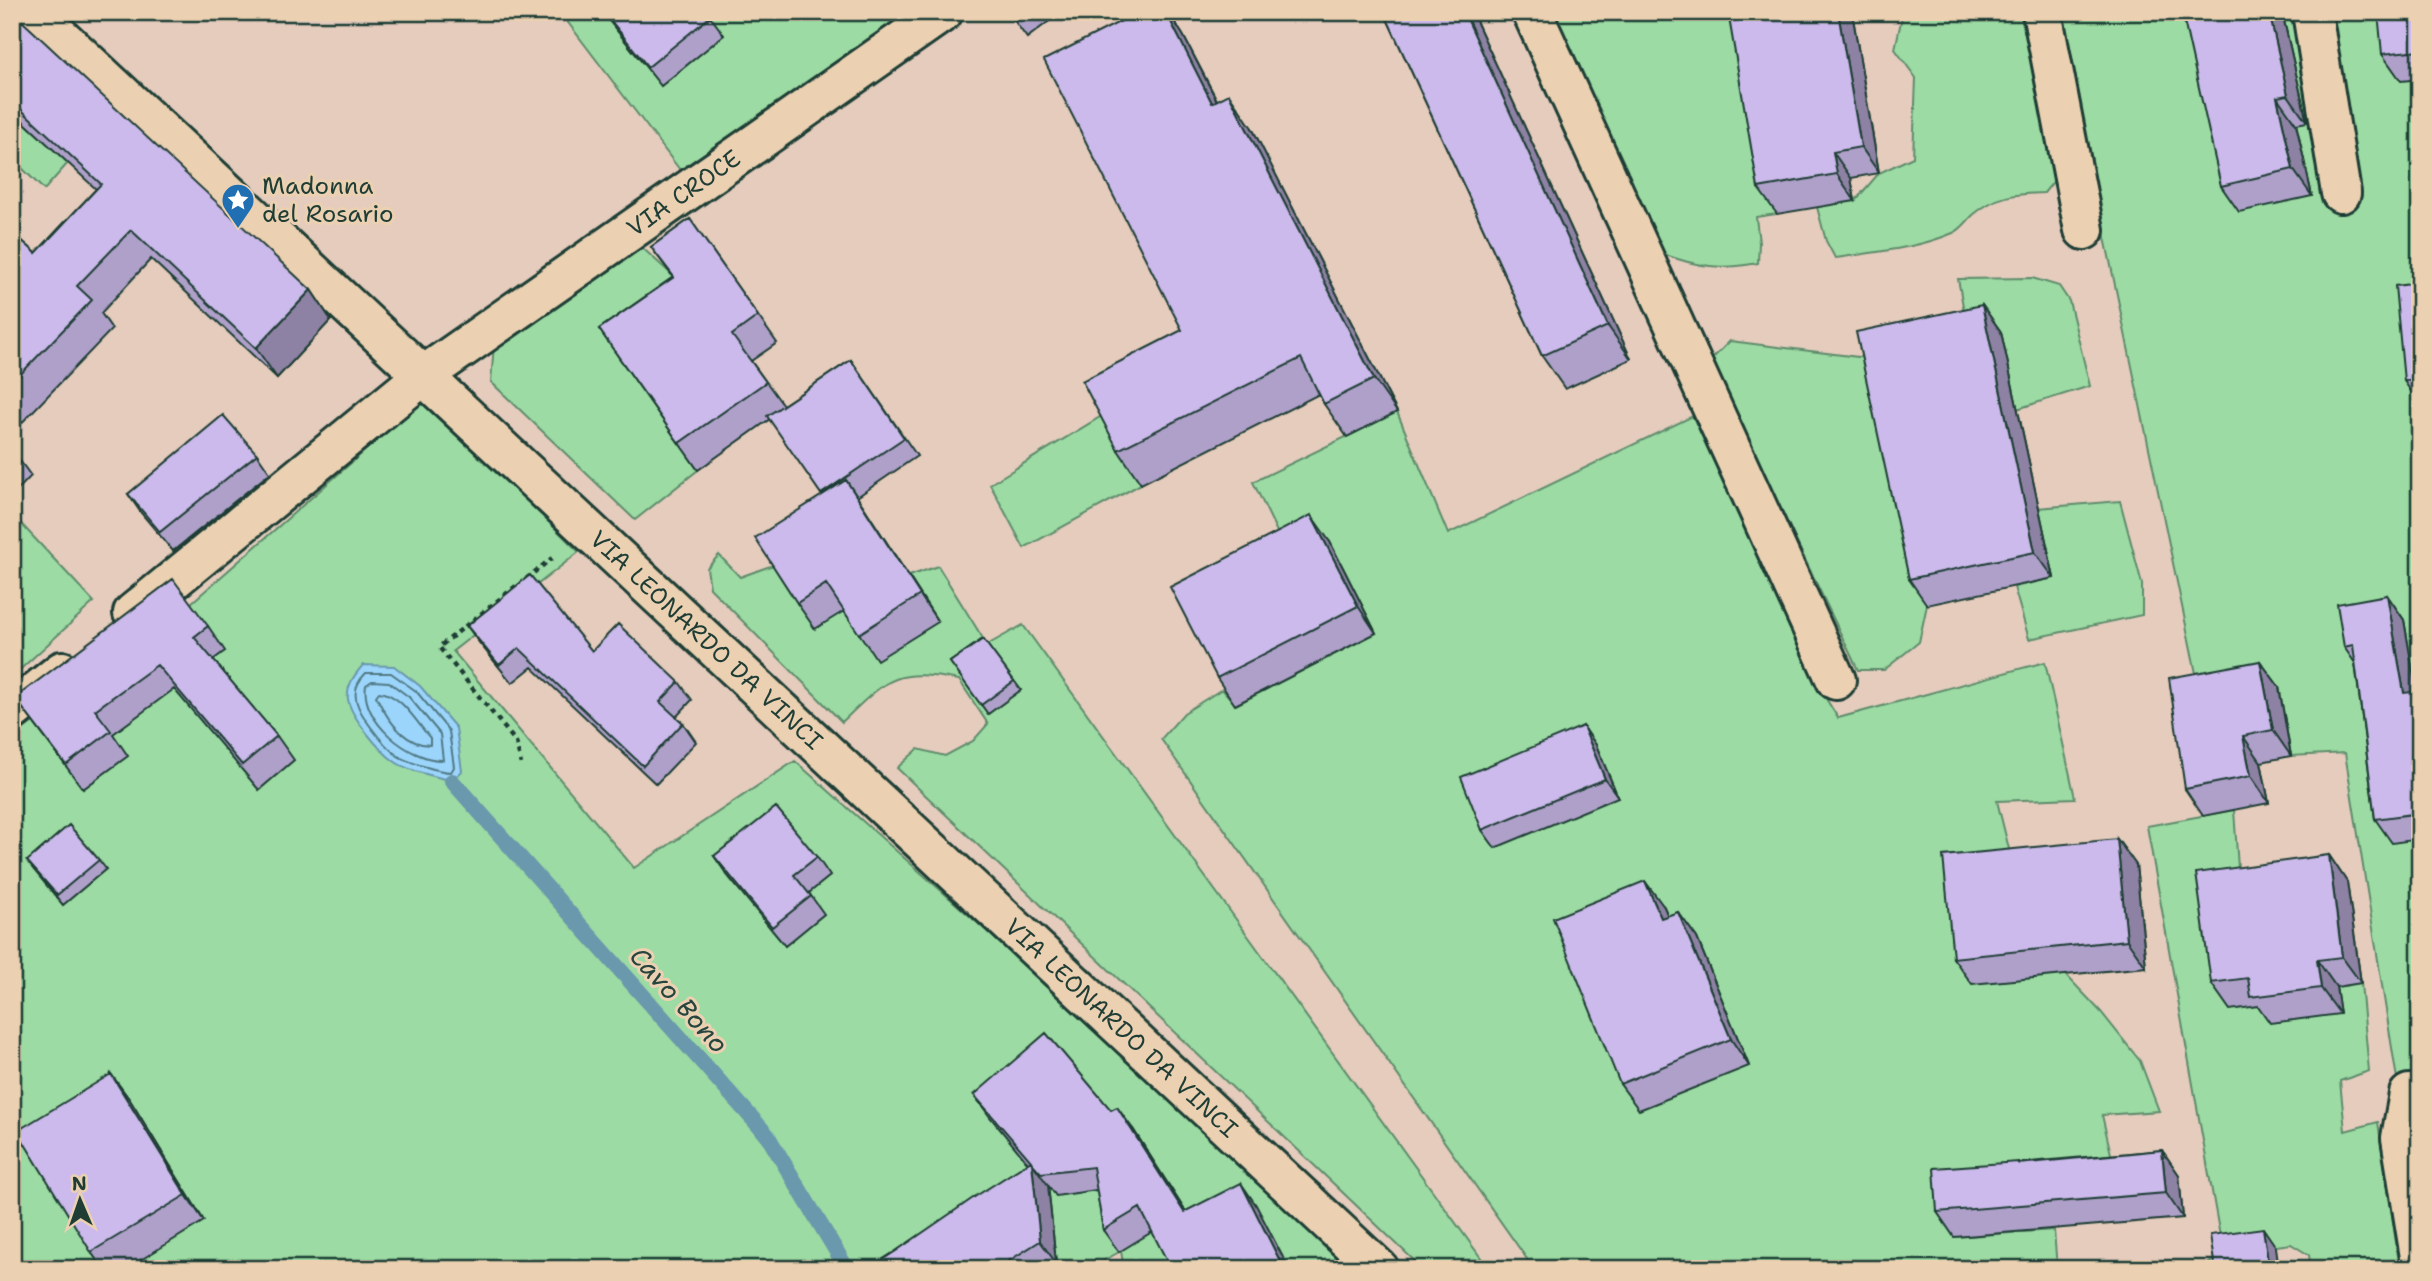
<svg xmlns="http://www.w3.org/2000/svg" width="2432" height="1281" viewBox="0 0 2432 1281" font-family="'Shantell Sans',sans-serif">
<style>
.green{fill:#9cdba3;stroke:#5e8c6c;stroke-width:2}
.water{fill:#9cd5fc;stroke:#6a98ac;stroke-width:2}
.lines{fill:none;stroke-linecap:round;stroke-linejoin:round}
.shore{stroke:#517a84;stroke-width:2}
.stream{stroke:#6a98ac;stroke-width:16}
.minor-casing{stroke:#1f3d34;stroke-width:44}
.path{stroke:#1f3d34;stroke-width:4.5;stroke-dasharray:5 5;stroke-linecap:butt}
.minor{stroke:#ebd1b2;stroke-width:38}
.wall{fill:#afa0ca;stroke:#1f3d34;stroke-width:2}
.shaded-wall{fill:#8e82a4;stroke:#1f3d34;stroke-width:2}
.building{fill:#cbbaeb;stroke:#1f3d34;stroke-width:2}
.labels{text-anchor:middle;stroke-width:6;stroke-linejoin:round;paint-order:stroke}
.poi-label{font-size:24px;fill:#1f3d34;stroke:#ebd1b2;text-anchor:start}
.street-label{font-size:24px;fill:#1f3d34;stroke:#ebd1b2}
.water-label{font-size:26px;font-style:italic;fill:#25453e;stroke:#ebd1b2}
</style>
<rect width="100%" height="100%" fill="#e5ccbd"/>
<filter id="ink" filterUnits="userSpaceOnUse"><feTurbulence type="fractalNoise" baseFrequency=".0143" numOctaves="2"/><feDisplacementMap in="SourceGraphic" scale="14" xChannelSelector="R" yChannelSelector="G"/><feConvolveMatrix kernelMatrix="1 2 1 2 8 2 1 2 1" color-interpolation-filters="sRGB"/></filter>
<g filter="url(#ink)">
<!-- green -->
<path class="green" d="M 560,12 L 914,12 L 680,170 Z
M 1549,12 L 1742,12 L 1777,214 L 1756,217 L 1759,243 L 1758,263 C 1722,270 1697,267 1663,254 Z
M 1903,12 L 2020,12 L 2057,177 L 2044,193 C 2015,194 1996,195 1973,215 C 1966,222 1961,230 1953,233 C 1916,249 1874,252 1835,258 L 1826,241 L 1817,207 L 1855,201 L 1879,173 L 1913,157 L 1916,78 L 1895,49 Z
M 2058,12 L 2420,12 L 2420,1188 L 2412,1139 L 2396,1073 L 2345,753 L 2291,756 L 2278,688 L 2202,702 Z
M 12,111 L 68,163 L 44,190 L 12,158 Z
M 637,243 L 670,273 L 692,303 L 618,356 L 698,470 L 635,520 L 491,382 L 494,344 Z
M 2032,278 L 2059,286 L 2069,301 L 2090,386 L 2017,409 L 1969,338 L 1958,279 Z
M 1730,341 L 1874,359 L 1927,605 L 1919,642 L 1884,670 L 1858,670 L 1710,361 Z
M 424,399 L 579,552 L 453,651 L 634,868 L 795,761 L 1230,1147 L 1357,1269 L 1289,1269 L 1166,1251 L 1168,1269 L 1124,1269 L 1121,1251 L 1094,1266 L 1094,1269 L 12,1269 L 12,738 L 190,604 Z
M 1397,412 L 1448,534 L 1699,413 L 1825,697 L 1838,718 L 2045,662 L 2075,798 L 1997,801 L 2016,877 L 2065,974 L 2101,1012 L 2140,1061 L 2159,1111 L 2102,1115 L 2117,1180 L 1955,1237 L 2054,1230 L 2057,1269 L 1534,1269 L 1161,739 L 1184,713 L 1222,689 L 1236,705 L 1376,633 L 1291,561 L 1253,482 Z
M 1105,414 L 1141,484 L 1024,548 L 990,484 Z
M 2120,501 L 2142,584 L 2142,615 L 2029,639 L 2014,587 L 2054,578 L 2038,508 Z
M 12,514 L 94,602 L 12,677 Z
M 719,555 L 740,577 L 773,565 L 909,576 L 938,566 L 987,645 L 1023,625 L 1489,1269 L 1423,1269 L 897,768 L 918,749 L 945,756 L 973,741 L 988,724 L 959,680 C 894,668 888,678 842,722 L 710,588 L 707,568 Z
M 2234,810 L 2240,897 L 2267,1005 L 2339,1014 L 2336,987 L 2361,983 L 2369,1071 L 2340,1081 L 2345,1131 L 2378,1122 L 2400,1269 L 2311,1269 L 2309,1255 L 2291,1244 L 2224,1253 L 2225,1269 L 2201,1269 L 2223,1253 L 2147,826 Z"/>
<!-- water -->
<path class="water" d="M 363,665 L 394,666 L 420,686 L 456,728 L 462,771 L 452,781 C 435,776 407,771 394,761 C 380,751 350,716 348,699 C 346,685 355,675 363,665 Z"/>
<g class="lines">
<!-- shore -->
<path class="shore" d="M 366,673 L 391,673 L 416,691 L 449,731 L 454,767 L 451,772 C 440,772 407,762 398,756 C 385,747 357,713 356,698 C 354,688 359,680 366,673 Z
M 372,681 L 389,682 L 409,697 L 440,734 L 443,760 C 410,761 360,721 366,685 Z
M 379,692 C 400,693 418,724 430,738 L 430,745 C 404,745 386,717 376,696 Z"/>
<!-- stream -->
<path class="stream" d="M 452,781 L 767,1135 L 847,1269"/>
<defs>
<g id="minor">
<path id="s1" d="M 34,12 L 1379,1269"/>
<path d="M 1532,12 L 1836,680"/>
<path d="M 2042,12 L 2084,230"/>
<path d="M 2312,12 L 2341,193"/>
<path id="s2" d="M 133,613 L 424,375 L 943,12"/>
<path d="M 12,711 L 62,671"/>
<path d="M 2409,1094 L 2401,1138 L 2420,1257"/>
</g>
</defs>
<!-- minor casing -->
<use href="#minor" class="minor-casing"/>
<!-- path -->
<path class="path" d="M 526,579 L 552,558
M 516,586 L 439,647 L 516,742 L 521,764"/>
<!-- minor -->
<use href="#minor" class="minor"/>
</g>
<!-- wall -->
<path class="wall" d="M 602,12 L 707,12 L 724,35 L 661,86 Z
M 1008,12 L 1061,12 L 1027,38 Z
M 1139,12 L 1168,12 L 1183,35 L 1217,100 L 1252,128 L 1397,412 L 1347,437 L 1324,404 L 1319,394 L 1141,484 L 1118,450 L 1182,330 Z
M 1384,12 L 1472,12 L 1631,359 L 1565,389 L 1542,356 Z
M 1852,12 L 1879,173 L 1851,178 L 1855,201 L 1777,214 L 1758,188 Z
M 2282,12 L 2307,122 L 2296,124 L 2312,196 L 2239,212 L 2221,186 Z
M 2420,12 L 2420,79 L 2401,81 L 2382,54 Z
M 12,31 L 311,290 L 331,320 L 277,378 L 151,259 L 101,313 L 112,329 L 12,433 L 12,232 L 36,253 L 96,189 L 12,111 Z
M 690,219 L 777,343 L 751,361 L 783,405 L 851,360 L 917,456 L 857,497 L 938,622 L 877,660 L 844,611 L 815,629 L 797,603 L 822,495 L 770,419 L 698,470 L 599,329 L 673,277 L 651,247 Z
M 2420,283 L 2420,404 L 2404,381 Z
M 1982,305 L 2001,332 L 2054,578 L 1927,605 L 1909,579 Z
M 12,450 L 31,476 L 12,496 Z
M 257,454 L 270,473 L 173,551 L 141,513 L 128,494 Z
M 1330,542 L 1376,633 L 1235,705 L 1217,678 Z
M 2387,595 L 2404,620 L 2416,692 L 2420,691 L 2420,839 L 2392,843 L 2375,819 L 2355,663 L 2344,647 Z
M 208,626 L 225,651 L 213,660 L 277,736 L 294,760 L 259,790 L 174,689 L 113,734 L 128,756 L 83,789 L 33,722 L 15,698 Z
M 467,626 L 592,651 L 679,682 L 692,700 L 676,717 L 683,723 L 696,742 L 656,784 L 532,667 L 512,683 L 480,644 Z
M 983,639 L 1021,690 L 988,714 L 950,662 Z
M 2260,661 L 2279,687 L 2291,756 L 2261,762 L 2269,803 L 2203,816 L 2185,789 Z
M 1583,726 L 1596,745 L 1618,797 L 1495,848 L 1482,830 Z
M 2117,839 L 2136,865 L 2146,967 L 1972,984 L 1953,958 Z
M 2329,855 L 2347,882 L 2361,983 L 2336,987 L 2340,1014 L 2270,1023 L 2258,1006 L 2230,1010 L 2211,983 Z
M 714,856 L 817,857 L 830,876 L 809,893 L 824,914 L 785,946 L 727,875 Z
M 99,860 L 106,869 L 63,905 L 34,870 L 27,861 Z
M 1664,907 L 1668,916 L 1678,912 L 1697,938 L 1749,1066 L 1639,1110 L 1620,1084 Z
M 111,1074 L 130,1100 L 204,1221 L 126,1269 L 103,1269 L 91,1252 Z
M 974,1095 L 1111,1110 L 1133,1129 L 1185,1211 L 1256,1205 L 1152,1232 L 1119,1252 L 1103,1230 L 1097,1190 L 1056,1196 L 1048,1185 L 1056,1263 L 1047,1269 L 868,1269 L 896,1251 L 1028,1163 L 990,1117 Z
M 2162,1150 L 2179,1175 L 2183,1218 L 1954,1237 L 1937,1212 L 2018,1162 L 2019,1163 Z"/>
<!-- shaded-wall -->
<path class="shaded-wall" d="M 1166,12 L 1168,12 L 1183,35 L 1235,136 L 1212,103 Z
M 1464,12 L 1472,12 L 1631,359 L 1608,326 Z
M 1838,12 L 1852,12 L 1879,173 L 1861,147 Z
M 2269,12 L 2282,12 L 2307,122 L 2288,95 Z
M 1229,94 L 1252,128 L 1397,412 L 1374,379 Z
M 2277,97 L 2296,124 L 2312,196 L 2293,169 Z
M 1833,152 L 1851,178 L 1855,201 L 1837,174 Z
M 311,290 L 331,320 L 277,378 L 256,348 Z
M 1982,305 L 2001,332 L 2054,578 L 2035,552 Z
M 846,480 L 864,507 L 938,622 L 920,595 Z
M 1311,515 L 1330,542 L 1376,633 L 1358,606 Z
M 2387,595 L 2404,620 L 2420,713 L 2404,693 Z
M 2260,661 L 2279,687 L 2291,756 L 2273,730 Z
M 1583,726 L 1596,745 L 1618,797 L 1605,779 Z
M 2243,736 L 2261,762 L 2269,803 L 2251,776 Z
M 2117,839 L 2136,865 L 2146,967 L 2127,940 Z
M 2329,855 L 2347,882 L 2361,983 L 2342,957 Z
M 1645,881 L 1664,907 L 1680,945 L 1661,918 Z
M 1678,912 L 1697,938 L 1749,1066 L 1731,1039 Z
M 2317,960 L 2336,987 L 2340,1014 L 2321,988 Z
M 111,1074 L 130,1100 L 204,1221 L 186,1195 Z
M 1117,1107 L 1133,1129 L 1200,1234 L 1184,1212 Z
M 2162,1150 L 2179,1175 L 2183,1218 L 2166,1193 Z
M 1032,1163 L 1048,1185 L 1056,1263 L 1040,1241 Z
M 1241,1183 L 1256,1205 L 1289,1269 L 1284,1269 Z
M 2263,1228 L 2276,1247 L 2279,1269 L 2269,1269 Z"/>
<!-- building -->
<path class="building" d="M 604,12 L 707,12 L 711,16 L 648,67 Z
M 1009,12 L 1023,12 L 1014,19 Z
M 1139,12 L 1166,12 L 1212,103 L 1229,94 L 1374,379 L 1324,404 L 1301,358 L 1118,450 L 1082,381 L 1182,330 L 1044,60 Z
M 1384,12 L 1464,12 L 1608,326 L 1542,356 Z
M 1728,12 L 1838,12 L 1861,147 L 1833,152 L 1837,174 L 1758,188 Z
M 2182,12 L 2269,12 L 2288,95 L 2277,97 L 2293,169 L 2221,186 Z
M 2378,12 L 2420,12 L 2420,50 L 2382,54 Z
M 22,21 L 311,290 L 256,348 L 131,230 L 77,286 L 92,300 L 12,383 L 12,232 L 36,253 L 101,184 L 12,101 L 12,31 Z
M 690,219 L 758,316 L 732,335 L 766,382 L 679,443 L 599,329 L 674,277 L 651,247 Z
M 2420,283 L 2420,380 L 2404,381 L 2395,286 Z
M 1982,305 L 2035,552 L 1909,579 L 1856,332 Z
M 851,360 L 904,438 L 821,494 L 767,416 Z
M 223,415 L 257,454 L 160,532 L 128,494 Z
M 846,480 L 920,595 L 859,634 L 826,584 L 797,603 L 755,538 Z
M 1311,515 L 1358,606 L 1217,678 L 1170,587 Z
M 530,575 L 592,651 L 618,624 L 679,682 L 660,702 L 683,723 L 643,766 L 519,648 L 499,665 L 467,626 Z
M 173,579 L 208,626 L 194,637 L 277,736 L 242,765 L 157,665 L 95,710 L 111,731 L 66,765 L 15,698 Z
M 2387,595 L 2404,693 L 2420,691 L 2420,813 L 2375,819 L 2353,645 L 2344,647 L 2337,604 Z
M 983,639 L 1014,681 L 981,705 L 950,662 Z
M 2260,661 L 2273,730 L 2243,736 L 2251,776 L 2185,789 L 2169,678 Z
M 1583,726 L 1605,779 L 1482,830 L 1461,777 Z
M 776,807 L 817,857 L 794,875 L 811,896 L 772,927 L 714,856 Z
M 69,825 L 99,860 L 57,895 L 27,861 Z
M 2117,839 L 2127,940 L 1953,958 L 1943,856 Z
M 2329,855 L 2342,957 L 2317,960 L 2321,988 L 2251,997 L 2248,978 L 2211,983 L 2196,873 Z
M 1645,881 L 1661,918 L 1678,912 L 1731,1039 L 1620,1084 L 1553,918 Z
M 1046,1033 L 1111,1110 L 1117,1107 L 1184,1212 L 1241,1183 L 1284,1269 L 1171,1269 L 1140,1208 L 1103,1230 L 1093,1167 L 1041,1173 L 1032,1163 L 1040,1241 L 996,1269 L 868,1269 L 896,1251 L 976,1196 L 1031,1161 L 974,1095 Z
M 111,1074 L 186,1195 L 91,1252 L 17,1131 Z
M 2162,1150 L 2166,1193 L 1937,1212 L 1934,1168 L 2018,1162 L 2018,1164 Z
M 2263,1228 L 2269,1269 L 2215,1269 L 2210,1235 Z"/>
</g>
<!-- icons -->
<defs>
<symbol id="sight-pin" viewBox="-11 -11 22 30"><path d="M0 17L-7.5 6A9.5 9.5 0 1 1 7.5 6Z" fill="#1f6fb2" stroke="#ebd1b2"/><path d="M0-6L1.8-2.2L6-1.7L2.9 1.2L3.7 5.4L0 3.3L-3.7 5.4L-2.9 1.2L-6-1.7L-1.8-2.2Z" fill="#fff"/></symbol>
</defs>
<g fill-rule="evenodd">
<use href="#sight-pin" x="219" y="181" width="38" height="52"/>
</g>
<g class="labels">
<!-- poi labels -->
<g class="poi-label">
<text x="262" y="194">Madonna<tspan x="262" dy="28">del Rosario</tspan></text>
</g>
<!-- street labels -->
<g class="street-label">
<text dy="8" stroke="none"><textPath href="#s2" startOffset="693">VIA CROCE</textPath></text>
<text dy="8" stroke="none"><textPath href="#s1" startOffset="920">VIA LEONARDO DA VINCI</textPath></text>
<text dy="8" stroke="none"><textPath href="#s1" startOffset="1488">VIA LEONARDO DA VINCI</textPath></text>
</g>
<!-- water labels -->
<g class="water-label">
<text transform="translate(679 1000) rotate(48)" y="9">Cavo Bono</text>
</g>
</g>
<!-- margin -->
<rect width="2432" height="1281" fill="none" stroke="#ebd1b2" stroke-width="42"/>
<rect x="21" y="21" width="2390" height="1239" fill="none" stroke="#1f3d34" stroke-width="2.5" filter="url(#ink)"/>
<!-- north arrow -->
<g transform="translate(80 1200) rotate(358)" stroke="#ebd1b2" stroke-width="5" paint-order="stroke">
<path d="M0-5L12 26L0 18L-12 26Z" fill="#1f3d34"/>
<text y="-10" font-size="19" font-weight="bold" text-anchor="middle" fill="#1f3d34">N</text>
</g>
</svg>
